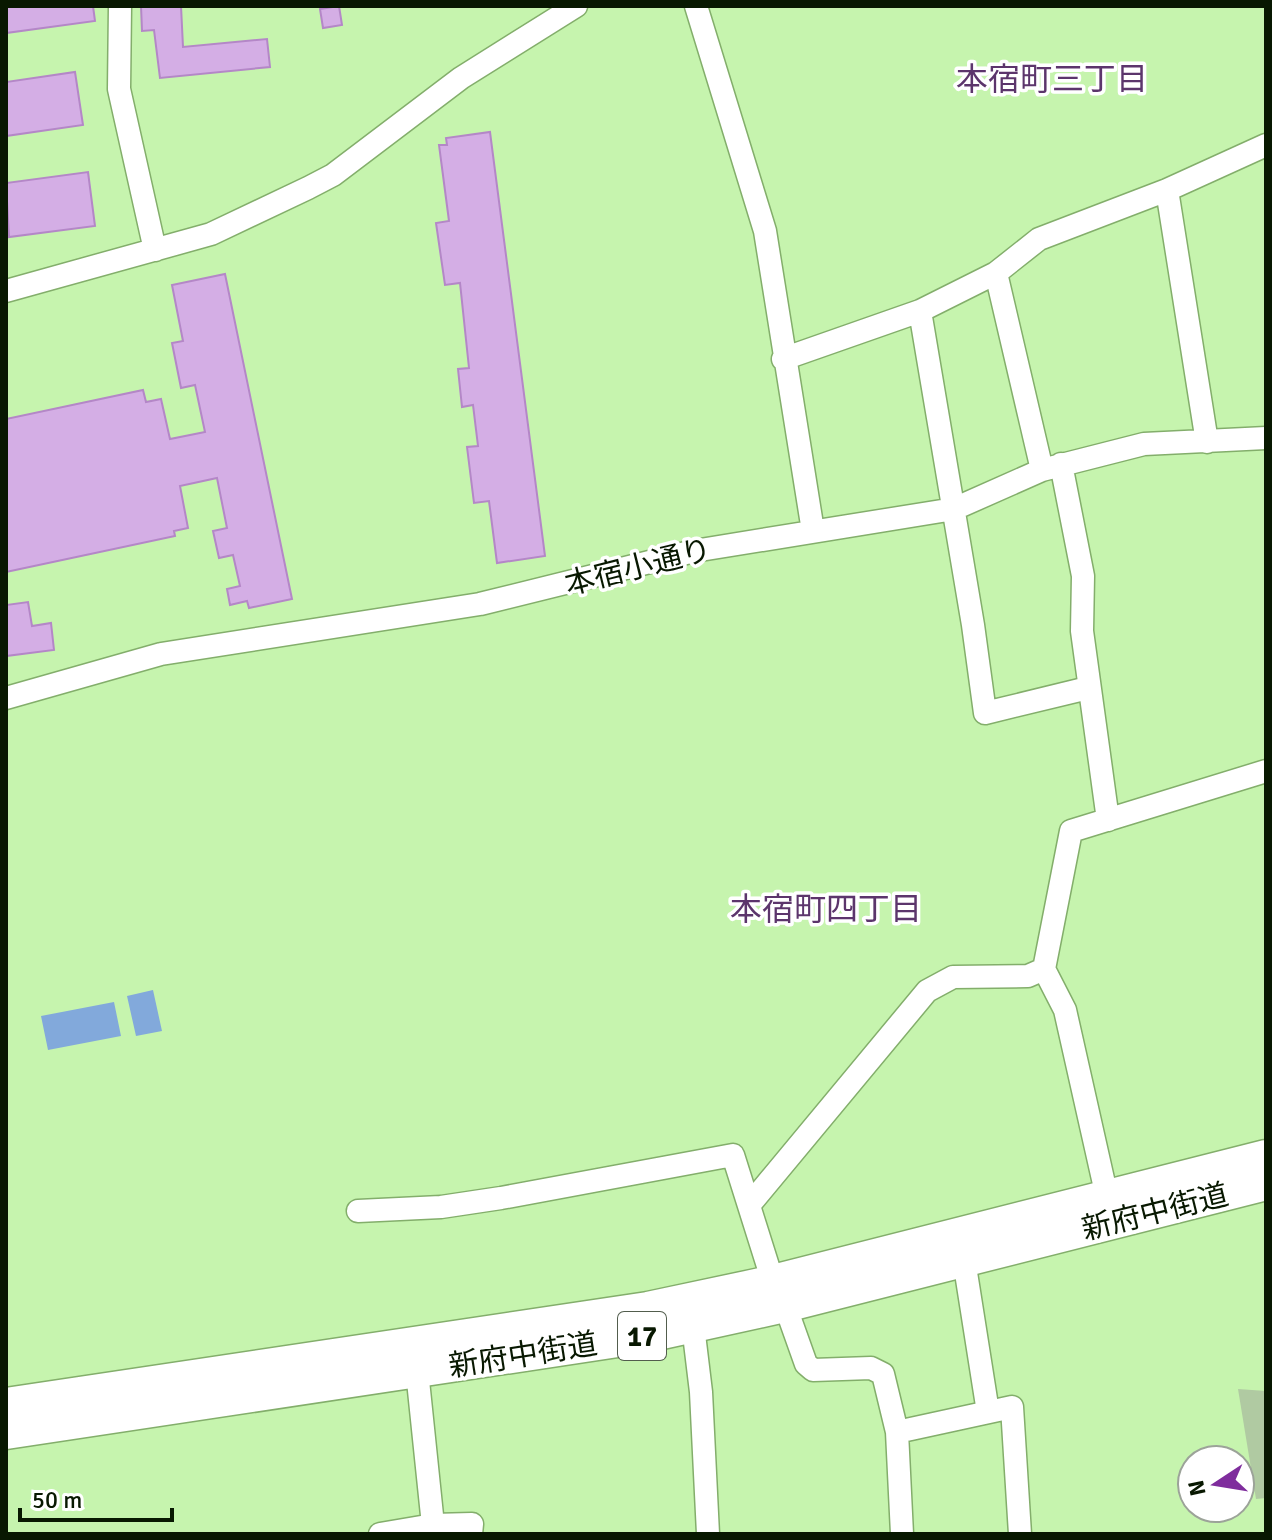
<svg xmlns="http://www.w3.org/2000/svg" width="1272" height="1540" viewBox="0 0 1272 1540" font-family="Signika,'Noto Sans JP',sans-serif">
<style>
.green{fill:#b0caa2}
.water{fill:#82a9db}
.building{fill:#d4aee5;stroke:#b487c7;stroke-width:2}
.lines{fill:none;stroke-linecap:round;stroke-linejoin:round}
.street-casing{stroke:#83ae6b;stroke-width:25}
.primary-casing{stroke:#83ae6b;stroke-width:37}
.street{stroke:#fff;stroke-width:22}
.primary{stroke:#fff;stroke-width:34}
.labels{text-anchor:middle;stroke-width:7;stroke-linejoin:round;paint-order:stroke}
.shield{fill:#fff;stroke:#525d4d;stroke-width:2}
.shield-label{font-size:28px;font-weight:bold;fill:#081801}
.street-label{font-size:30px;fill:#081801;stroke:#fff}
.neighbourhood-label{font-size:32px;fill:#5c356c;stroke:#fff}
</style>
<rect width="100%" height="100%" fill="#c6f4ae"/>
<!-- green -->
<path class="green" d="M 1238,1389 L 1266,1391 L 1266,1498 L 1256,1499 Z"/>
<!-- water -->
<path class="water" d="M 153,990 L 162,1031 L 136,1036 L 127,996 Z
M 114,1002 L 121,1036 L 48,1050 L 41,1016 Z"/>
<!-- building -->
<path class="building" d="M 6,6 L 93,6 L 95,21 L 6,33 Z
M 141,6 L 181,6 L 183,47 L 267,39 L 270,67 L 160,78 L 154,30 L 142,31 Z
M 339,6 L 342,25 L 323,28 L 320,9 Z
M 75,72 L 83,125 L 6,136 L 6,82 Z
M 490,132 L 545,556 L 497,563 L 489,501 L 474,503 L 467,447 L 478,446 L 473,405 L 462,407 L 458,369 L 469,368 L 460,283 L 445,285 L 436,223 L 449,221 L 439,145 L 447,145 L 446,138 Z
M 88,172 L 95,226 L 9,237 L 6,183 Z
M 225,274 L 292,599 L 249,608 L 247,601 L 230,605 L 227,589 L 240,586 L 233,555 L 219,558 L 213,531 L 227,528 L 217,478 L 180,486 L 188,528 L 174,531 L 175,536 L 6,572 L 6,419 L 143,390 L 146,402 L 161,399 L 170,439 L 205,432 L 195,385 L 181,388 L 172,343 L 183,341 L 172,285 Z
M 28,602 L 32,626 L 51,623 L 54,650 L 6,656 L 6,605 Z"/>
<g class="lines">
<defs>
<path id="street" d="M 120,6 L 119,89 L 155,250
M 696,6 L 765,231 L 813,531
M 1167,190 L 1207,442
M 996,273 L 1042,470
M 6,291 L 211,234 L 308,188 L 333,175 L 461,78 L 576,6
M 920,311 L 973,625 L 985,713 L 1088,688
M 783,359 L 920,311 L 996,273 L 1039,239 L 1167,190 L 1266,145
M 1061,464 L 1083,576 L 1082,631 L 1108,820
M 6,698 L 161,654 L 480,604 L 694,551 L 954,509 L 1042,470 L 1144,444 L 1266,438
M 1107,1197 L 1065,1010 L 1044,969 L 1071,831 L 1266,771
M 751,1203 L 927,991 L 953,977 L 1028,976 L 1044,969
M 358,1211 L 441,1207 L 501,1198 L 733,1155 L 773,1282 L 785,1305 L 806,1364 L 813,1370 L 871,1368 L 883,1374 L 897,1432 L 902,1534
M 964,1260 L 988,1412
M 693,1326 L 701,1392 L 708,1534
M 417,1371 L 433,1525 L 472,1524 L 471,1534
M 897,1432 L 1012,1407 L 1020,1534
M 380,1534 L 433,1525"/>
<path id="primary" d="M 6,1405 L 648,1309 L 761,1285 L 1266,1157
M 6,1432 L 644,1336 L 785,1305 L 1266,1183"/>
</defs>
<!-- street casing -->
<use href="#street" class="street-casing"/>
<!-- primary casing -->
<use href="#primary" class="primary-casing"/>
<!-- street -->
<use href="#street" class="street"/>
<!-- primary -->
<use href="#primary" class="primary"/>
</g>
<g class="labels">
<!-- shield labels -->
<rect class="shield" x="618" y="1312" width="48" height="48" rx="6"/>
<g class="shield-label">
<text x="642" y="1346">17</text>
</g>
<!-- street labels -->
<g class="street-label">
<text transform="translate(638 567) rotate(-14)" y="10">本宿小通り</text>
<text transform="translate(1155 1212) rotate(-14)" y="10">新府中街道</text>
<text transform="translate(523 1355) rotate(-9)" y="10">新府中街道</text>
</g>
<!-- neighbourhood labels -->
<g class="neighbourhood-label">
<text x="1052" y="90">本宿町三丁目</text>
<text x="826" y="920">本宿町四丁目</text>
</g>
</g>
<!-- border -->
<rect width="1272" height="1540" fill="none" stroke="#081801" stroke-width="16"/>
<!-- north arrow -->
<g transform="translate(1216 1484) rotate(258)"><circle r="38" fill="#ffffff" stroke="#9ca399" stroke-width="2"/>
<path d="M0-6L14 30L0 20L-14 30Z" fill="#7f2d9d"/>
<text y="-12" font-size="22" font-weight="bold" text-anchor="middle" fill="#081801">N</text>
</g>
<!-- scale -->
<path d="M20 1508v12h152v-12" fill="none" stroke="#081801" stroke-width="4"/>
<text x="32" y="1508" font-size="24" fill="#081801" stroke="#ffffff" stroke-width="6" paint-order="stroke">50 m</text>
</svg>
